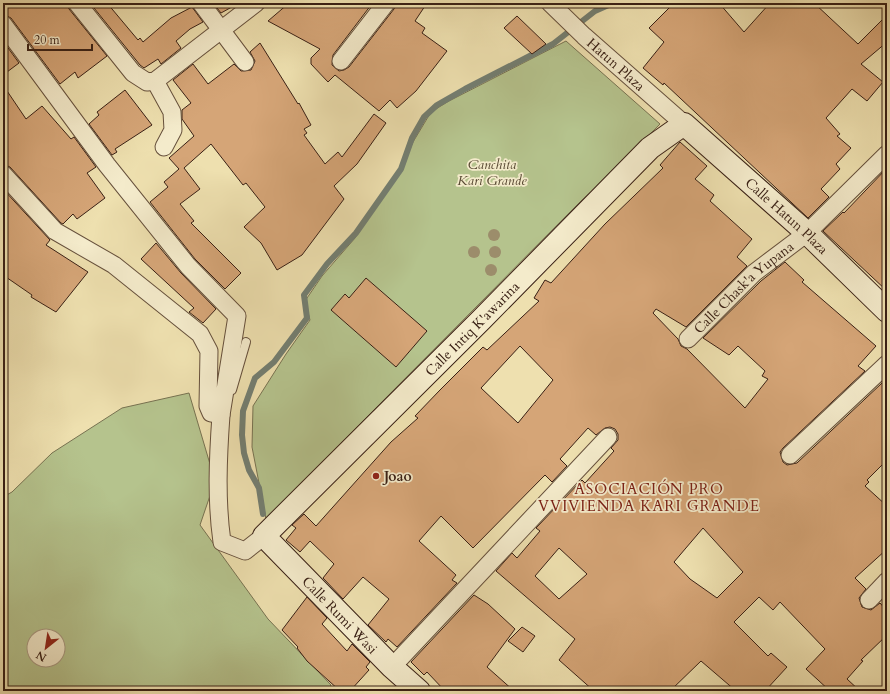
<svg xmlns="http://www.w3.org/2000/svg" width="890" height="694" viewBox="0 0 890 694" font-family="Cardo,serif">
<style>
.green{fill:#b5c38d;stroke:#777251;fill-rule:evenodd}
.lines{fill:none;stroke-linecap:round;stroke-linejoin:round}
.stream{stroke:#737e71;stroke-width:6}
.building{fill:#d5a577;stroke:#392015;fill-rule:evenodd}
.lane-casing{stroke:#66503c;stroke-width:10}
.street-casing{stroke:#66503c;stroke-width:19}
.secondary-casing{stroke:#392015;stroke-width:24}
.lane{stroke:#f4ebcb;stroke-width:8}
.street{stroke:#f4ebcb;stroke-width:17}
.secondary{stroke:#f4ebcb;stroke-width:22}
.tree{fill:#9c8d6b}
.poi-dot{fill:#8f2418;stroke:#f4ebcb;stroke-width:1.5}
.labels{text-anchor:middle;stroke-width:3.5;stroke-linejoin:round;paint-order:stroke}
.street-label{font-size:14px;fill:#392015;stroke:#f4ebcb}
.park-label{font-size:14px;font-style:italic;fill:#584933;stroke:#f4ebcb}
.poi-label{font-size:14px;font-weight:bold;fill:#392015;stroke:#f4ebcb;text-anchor:start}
.neighbourhood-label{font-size:15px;letter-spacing:1px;fill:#7a1f14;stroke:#f4ebcb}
</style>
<rect width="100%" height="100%" fill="#eee0af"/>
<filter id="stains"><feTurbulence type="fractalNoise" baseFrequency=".005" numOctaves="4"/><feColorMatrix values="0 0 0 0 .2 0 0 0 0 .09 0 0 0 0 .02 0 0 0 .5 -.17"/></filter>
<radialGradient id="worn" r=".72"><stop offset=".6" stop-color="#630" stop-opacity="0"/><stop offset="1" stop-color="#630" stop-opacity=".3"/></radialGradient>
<!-- green -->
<path class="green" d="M 566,41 L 660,124 L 609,176 L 582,200 L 266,519 L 252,447 L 253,406 L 286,354 L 310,320 L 305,301 L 322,276 L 355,238 L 401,170 L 413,142 L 431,112 L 449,101 Z
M 189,393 L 215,481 L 200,525 L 268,619 L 331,685 L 328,691 L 3,691 L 3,497 L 12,492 L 52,453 L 122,408 ZM 34,636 L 58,636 L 58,660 L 34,660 Z"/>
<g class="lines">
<!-- stream -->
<path class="stream" d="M 263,514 L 259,488 L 249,470 L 244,453 L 242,435 L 243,411 L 255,378 L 274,362 L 307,318 L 304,295 L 327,264 L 356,233 L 401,169 L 412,138 L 424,117 L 437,105 L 465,89 L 553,44 L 595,11 L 613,3"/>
</g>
<!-- building -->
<path class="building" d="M 3,3 L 67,3 L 69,9 L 107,56 L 78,78 L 75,72 L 60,84 L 11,18 L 3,14 Z
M 90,3 L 107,3 L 138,40 L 140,38 L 143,42 L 171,18 L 192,7 L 203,22 L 190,29 L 176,41 L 181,48 L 161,64 L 158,59 L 144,68 L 140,65 Z
M 213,3 L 239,3 L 221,13 Z
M 289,3 L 369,3 L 371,5 L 333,55 L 332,65 L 339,71 L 344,70 L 349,67 L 394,9 L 396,3 L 427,3 L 415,21 L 425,28 L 422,33 L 447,51 L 416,91 L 397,108 L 390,100 L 379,111 L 335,75 L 328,82 L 311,64 L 311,58 L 320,49 L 268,21 Z
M 674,3 L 719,3 L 744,32 L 770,3 L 814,3 L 858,44 L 887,15 L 887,42 L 861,64 L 883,82 L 867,101 L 852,89 L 826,118 L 840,134 L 837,136 L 851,148 L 836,164 L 840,169 L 821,189 L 829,197 L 808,218 L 664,83 L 663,85 L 643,68 L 664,42 L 649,28 Z
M 517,16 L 546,44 L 532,54 L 504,28 Z
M 3,41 L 19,63 L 3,75 Z
M 260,43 L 298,104 L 299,103 L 311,125 L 304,129 L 307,133 L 304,135 L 325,164 L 338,152 L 342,157 L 374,114 L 386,123 L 357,164 L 334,186 L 344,199 L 302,255 L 277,270 L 261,243 L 244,227 L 265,207 L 246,183 L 243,185 L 211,144 L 184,168 L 200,189 L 180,204 L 194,221 L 191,223 L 241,273 L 225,289 L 195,259 L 150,202 L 168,187 L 164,182 L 179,169 L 169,158 L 194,136 L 182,119 L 182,110 L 191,103 L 173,80 L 193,64 L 208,84 L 234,64 L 241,71 L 251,70 L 255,61 L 250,52 Z
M 3,85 L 26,119 L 42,106 L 71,139 L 74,137 L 96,167 L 87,173 L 105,198 L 77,219 L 73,214 L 63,224 L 61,223 L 10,167 L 3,164 Z
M 125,90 L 152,125 L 115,149 L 117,152 L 112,155 L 89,124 L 99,115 L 97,112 Z
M 680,142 L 707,166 L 695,179 L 714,195 L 710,201 L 752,239 L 737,257 L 747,266 L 686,327 L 656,309 L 653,313 L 678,339 L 681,346 L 687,349 L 745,408 L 768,379 L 762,376 L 765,371 L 738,346 L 729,355 L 703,338 L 761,281 L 785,262 L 804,280 L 802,282 L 876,346 L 858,366 L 865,371 L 783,448 L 780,452 L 783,462 L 787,465 L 797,463 L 882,383 L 887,387 L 887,460 L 867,480 L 869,482 L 865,486 L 887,506 L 887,549 L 855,578 L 866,589 L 859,598 L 862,607 L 871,610 L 880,603 L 887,611 L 887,635 L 861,660 L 863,661 L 847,679 L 860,691 L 830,691 L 806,669 L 825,649 L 780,602 L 773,610 L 759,597 L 734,622 L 768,656 L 771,653 L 787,667 L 765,691 L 736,691 L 701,661 L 670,691 L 594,691 L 559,660 L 575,639 L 496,571 L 512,553 L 517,558 L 540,531 L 536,528 L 582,480 L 585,483 L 614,451 L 611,448 L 618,440 L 618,434 L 615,429 L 610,427 L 605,428 L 596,435 L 588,428 L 560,459 L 567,466 L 552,482 L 545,475 L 473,548 L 441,516 L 419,541 L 456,575 L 452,580 L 457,583 L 397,647 L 388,639 L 386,642 L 368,625 L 389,599 L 363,577 L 343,599 L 323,578 L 334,564 L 310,541 L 300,552 L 286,540 L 296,528 L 292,525 L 304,514 L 316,526 L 391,442 L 418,418 L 415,416 L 440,390 L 483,347 L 487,350 L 539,301 L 534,298 L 545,280 L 551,283 L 605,224 L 663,168 L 660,165 ZM 520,346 L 553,380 L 518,423 L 481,388 ZM 703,528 L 743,572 L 717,598 L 690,579 L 674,562 ZM 559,548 L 587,574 L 559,599 L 535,576 Z
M 887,168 L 887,291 L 823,231 L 843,212 L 844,213 Z
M 3,189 L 50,240 L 46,245 L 88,272 L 56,312 L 31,297 L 32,295 L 3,275 Z
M 156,243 L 181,273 L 216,309 L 203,323 L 189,312 L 194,308 L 141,259 Z
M 366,278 L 427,331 L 396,367 L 331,310 L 345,294 L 349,298 Z
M 474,595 L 488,604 L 515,629 L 487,667 L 514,691 L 445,691 L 427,672 L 424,675 L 411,662 Z
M 307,597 L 327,618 L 322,624 L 347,651 L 352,644 L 370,662 L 366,667 L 369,670 L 350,691 L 340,691 L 307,661 L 297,648 L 298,647 L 282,630 Z
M 522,627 L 535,636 L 523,652 L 508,641 Z"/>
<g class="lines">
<defs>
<path id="lane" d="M 232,390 L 246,342"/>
<g id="street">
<path d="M 77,3 L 133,73 L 147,82 L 155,81 L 256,3"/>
<path d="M 201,3 L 245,62"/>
<path id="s1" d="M 550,3 L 584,36 L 684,124"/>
<path d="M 3,24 L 107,165 L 188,266 L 237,316 L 221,415 L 211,413 L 208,406 L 209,351 L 200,334 L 114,265 L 55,231 L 3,174"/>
<path d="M 341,61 L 386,3"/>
<path d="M 155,81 L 172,112 L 173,130 L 164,147"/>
<path id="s2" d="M 688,339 L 754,273 L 807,233 L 887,154"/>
<path d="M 221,415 C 218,457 216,500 222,542 L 245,551 L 264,536"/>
<path d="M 790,455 L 887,364"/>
<path d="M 869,600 L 887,581"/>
<path d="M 392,667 L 608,437"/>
</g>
<g id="secondary">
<path id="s3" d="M 419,691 L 392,667 L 264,536 L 482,319 L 650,148 L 684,124 L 807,233 L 887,311"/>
</g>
</defs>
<!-- lane casing -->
<use href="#lane" class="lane-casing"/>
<!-- street casing -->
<use href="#street" class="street-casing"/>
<!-- secondary casing -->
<use href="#secondary" class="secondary-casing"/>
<!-- lane -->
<use href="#lane" class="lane"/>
<!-- street -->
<use href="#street" class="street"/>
<!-- secondary -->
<use href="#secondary" class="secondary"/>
</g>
<!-- trees -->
<g class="tree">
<circle cx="494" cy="235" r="6"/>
<circle cx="474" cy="252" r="6"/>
<circle cx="495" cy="252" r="6"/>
<circle cx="491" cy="270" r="6"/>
</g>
<!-- markers -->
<circle class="poi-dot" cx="376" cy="476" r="4"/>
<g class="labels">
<!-- street labels -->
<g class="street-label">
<text dy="5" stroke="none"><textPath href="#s1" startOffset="90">Hatun Plaza</textPath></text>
<text dy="5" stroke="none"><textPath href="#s3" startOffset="946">Calle Hatun Plaza</textPath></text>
<text dy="5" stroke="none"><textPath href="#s2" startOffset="76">Calle Chask'a Yupana</textPath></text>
<text dy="5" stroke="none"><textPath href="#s3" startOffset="513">Calle Intiq K'awarina</textPath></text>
<text transform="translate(340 615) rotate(46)" y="5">Calle Rumi Wasi</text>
</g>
<!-- park labels -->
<g class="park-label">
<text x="492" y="169">Canchita<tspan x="492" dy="16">Kari Grande</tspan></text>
</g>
<!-- poi labels -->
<g class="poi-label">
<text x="384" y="481">Joao</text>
</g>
<!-- neighbourhood labels -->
<g class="neighbourhood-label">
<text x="649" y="494">ASOCIACIÓN PRO<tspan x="649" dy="17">VVIVIENDA KARI GRANDE</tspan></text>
</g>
</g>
<!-- margin -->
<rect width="890" height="694" fill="none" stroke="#eee0af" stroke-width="16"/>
<rect x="4" y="4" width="882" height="686" fill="none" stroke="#392015" stroke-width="2"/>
<rect x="8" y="8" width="874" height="678" fill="none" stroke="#392015"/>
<!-- north arrow -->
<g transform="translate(46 648) rotate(210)"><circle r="19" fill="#f4ebcb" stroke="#a99a82"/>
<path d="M0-3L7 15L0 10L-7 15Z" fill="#8f2418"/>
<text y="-6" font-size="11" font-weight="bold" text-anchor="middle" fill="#392015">N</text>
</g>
<!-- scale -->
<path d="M28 44v6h64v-6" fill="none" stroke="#392015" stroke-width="2"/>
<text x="34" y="44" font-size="12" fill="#392015" stroke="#f4ebcb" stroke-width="3" paint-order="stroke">20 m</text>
<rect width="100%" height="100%" filter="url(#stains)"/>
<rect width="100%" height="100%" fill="url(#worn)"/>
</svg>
